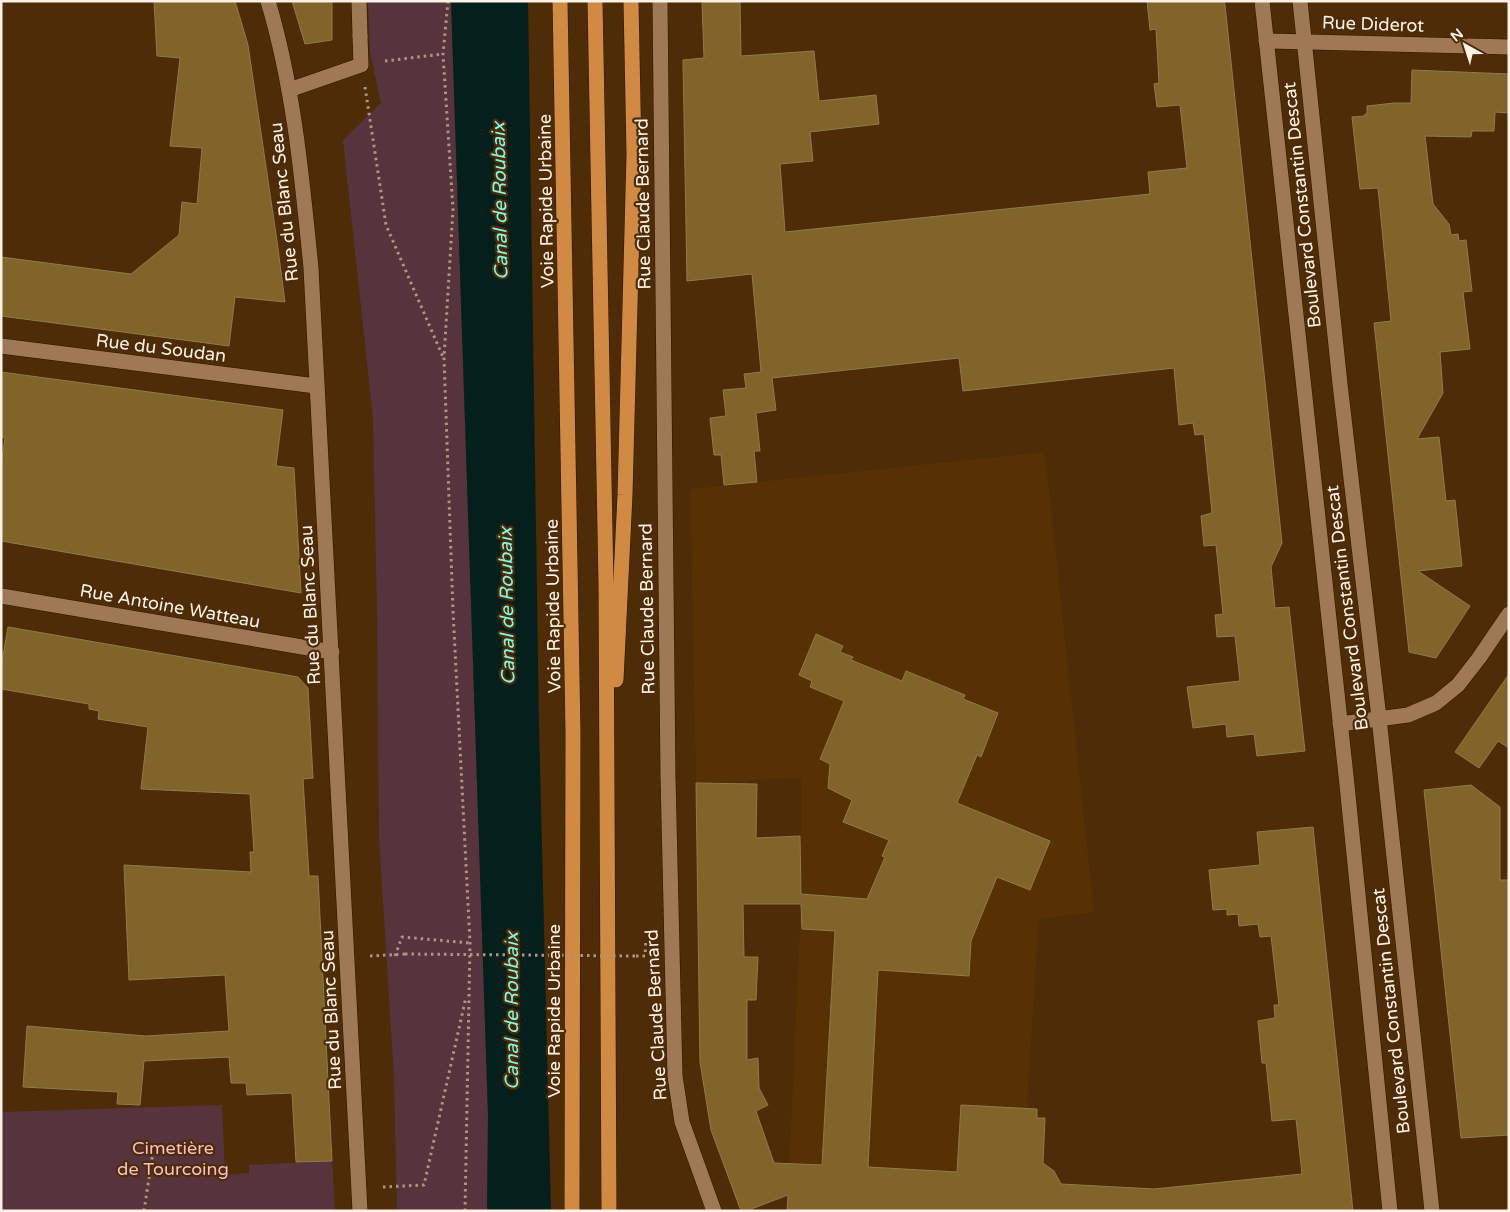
<svg xmlns="http://www.w3.org/2000/svg" width="1510" height="1212" font-family="'Varela Round',sans-serif">
  <style>
    .built { fill: #573103 }
    .green { fill: #57343d }
    .water { fill: #05201c }
    .building { fill: #80642a; stroke: #917a4d; fill-rule: evenodd }
    .lines { fill: none; stroke-linecap: round; stroke-linejoin: round }
    .pedestrian-casing { stroke: #2e1500; stroke-width: 16 }
    .minor-casing { stroke: #2e1500; stroke-width: 16 }
    .tertiary-casing { stroke: #2e1500; stroke-width: 16 }
    .trunk-casing { stroke: #2e1500; stroke-width: 16 }
    .path { stroke: #ad967f; stroke-width: 3; stroke-dasharray: 2.5 4; stroke-linecap: butt }
    .pedestrian { stroke: #9f7856; stroke-width: 15 }
    .minor { stroke: #9f7856; stroke-width: 15 }
    .tertiary { stroke: #9f7856; stroke-width: 15 }
    .trunk { stroke: #d08a44; stroke-width: 15 }
    .path-bridge { stroke: #ad967f; stroke-width: 3; stroke-dasharray: 2.5 4; stroke-linecap: butt }
    .labels { text-anchor: middle; dominant-baseline: central; stroke-width: 4.5; stroke-linejoin: round; paint-order: stroke }
    .street-label { font-size: 18px; fill: #fef1e6; stroke: #4d2c07 }
    .park-label { font-size: 18px; fill: #f8becb; stroke: #4d2c07 }
    .water-label { font-size: 19px; font-style: italic; fill: #7ff9e7; stroke: #4d2c07 }
  </style>
  <rect width="100%" height="100%" fill="#4d2c07"/>
  <polygon class="built" points="1045,452 1094,912 1039,919 1020,1211 787,1211 801,904 801,778 696,783 690,489"/>
  <g class="green">
    <polygon points="368,1 451,1 488,1115 487,1211 397,1211 394,1077 379,837 377,613 373,418 343,140 381,103 370,52"/>
    <polygon points="222,1105 225,1175 249,1173 249,1165 332,1161 335,1211 1,1211 1,1112"/>
  </g>
  <polygon class="water" points="451,1 528,1 539,726 551,1211 487,1211 488,1115"/>
  <g class="building">
    <polygon points="154,1 235,1 248,45 277,241 285,302 235,297 229,346 1,316 1,257 131,274 179,235 182,202 197,204 202,148 170,146 180,58 157,56"/>
    <polygon points="292,1 332,1 332,40 305,44"/>
    <polygon points="702,1 740,1 741,56 814,51 819,101 876,95 879,124 810,132 813,161 780,164 785,232 1150,194 1148,172 1187,168 1180,105 1157,107 1154,84 1159,83 1156,29 1150,30 1147,1 1224,1 1225,5 1282,543 1271,567 1275,608 1289,607 1305,751 1257,756 1254,734 1227,737 1226,724 1193,728 1187,687 1240,681 1235,636 1217,637 1215,615 1223,614 1216,545 1204,546 1201,516 1212,513 1204,434 1195,435 1193,423 1179,425 1174,368 963,391 959,358 772,378 776,410 756,413 760,451 754,451 757,482 724,485 721,455 714,455 710,418 726,416 723,390 746,388 744,374 761,372 752,274 687,281 683,60 704,58"/>
    <polygon points="1412,70 1509,74 1509,113 1495,112 1494,131 1472,131 1471,137 1425,136 1433,204 1449,224 1451,235 1458,234 1459,241 1466,240 1472,291 1463,292 1470,349 1440,352 1443,393 1417,439 1439,437 1446,501 1455,500 1462,566 1418,571 1470,606 1436,658 1409,652 1374,323 1391,321 1378,188 1360,189 1352,117 1365,116 1365,114 1367,114 1367,106 1394,103 1411,103"/>
    <polygon points="1,372 283,410 276,466 294,468 301,593 1,541 1,465 5,438 1,437"/>
    <polygon points="8,627 298,677 308,688 313,778 303,779 309,876 318,876 332,1161 296,1162 292,1093 247,1095 246,1083 231,1083 229,1057 144,1061 140,1105 117,1104 118,1092 23,1087 27,1026 146,1036 229,1031 225,975 129,980 124,865 251,872 250,852 254,852 250,794 141,789 148,727 98,719 99,711 89,709 89,704 1,689 1,667"/>
    <path d="M816,634L843,646L840,652L853,657L851,660L902,681L906,671L965,695L963,699L998,713L981,757L977,755L957,803L1050,841L1030,890L997,877L971,941L969,976L878,970L868,1167L957,1172L961,1105L1037,1109V1118H1045L1043,1163L1054,1171L1061,1184L1154,1189L1302,1174L1296,1119L1272,1121L1266,1063H1262L1258,1021L1275,1018L1274,1005H1279L1271,936L1260,937L1258,924L1239,926L1238,914L1227,915V909L1213,910L1209,870L1260,865L1257,832L1313,827L1353,1211H787L788,1195L746,1211H741L711,1130L700,1062L696,783L757,784L756,838L800,836L801,894L867,899L885,857L882,856L889,840L843,822L852,800L828,788L830,764L820,759L844,701L810,687L812,681L799,675ZM743,904H801L802,929L835,931L822,1165L774,1163L756,1111L768,1105L759,1088L758,1058L747,1060V1000H756L758,957H744Z"/>
    <polygon points="1509,674 1509,748 1498,741 1479,768 1455,752"/>
    <polygon points="1471,785 1500,807 1500,880 1509,880 1509,1135 1461,1138 1424,790"/>
  </g>
  <g class="lines">
    <defs>
      <polyline id="pedestrian" points="289,90 361,65 360,36"/>
      <g id="minor">
        <polyline points="359,1 360,36"/>
        <polyline points="660,1 668,777 675,1076 682,1122 714,1211"/>
        <polyline points="1266,41 1509,47"/>
        <polyline points="1,346 316,386"/>
        <polyline points="1,596 332,652"/>
        <polyline points="1340,724 1408,715 1436,703 1458,685 1479,658 1509,614"/>
      </g>
      <g id="tertiary">
        <path d="M268,1C294,88 302,178 311,268L360,1211"/>
        <polyline points="1262,1 1347,785 1390,1211"/>
        <polyline points="1300,1 1340,384 1379,718 1432,1211"/>
      </g>
      <g id="trunk">
        <polyline points="560,1 573,732 572,1211"/>
        <polyline points="595,1 606,584 609,1211"/>
        <polyline points="616,680 625,495 634,154 631,1"/>
      </g>
    </defs>
    <use href="#pedestrian" class="pedestrian-casing"/>
    <use href="#minor" class="minor-casing"/>
    <use href="#tertiary" class="tertiary-casing"/>
    <use href="#trunk" class="trunk-casing"/>
    <g class="path">
      <polyline points="448,1 443,54 453,209 444,358 453,611 470,943 465,1211"/>
      <polyline points="385,61 443,54"/>
      <polyline points="365,87 386,225 443,357"/>
      <polyline points="370,956 405,954"/>
      <polyline points="395,956 402,937 470,943"/>
      <polyline points="636,956 645,956 646,939"/>
      <polyline points="383,1187 424,1185 466,997"/>
      <polyline points="144,1211 154,1145"/>
    </g>
    <use href="#pedestrian" class="pedestrian"/>
    <use href="#minor" class="minor"/>
    <use href="#tertiary" class="tertiary"/>
    <use href="#trunk" class="trunk"/>
    <polyline class="path-bridge" points="405,954 636,956"/>
  </g>
  <g class="labels">
    <g class="street-label">
      <text transform="translate(1373 24) rotate(2)">Rue Diderot</text>
      <text transform="translate(546 201) rotate(-91)">Voie Rapide Urbaine</text>
      <text transform="translate(284 202) rotate(-96)">Rue du Blanc Seau</text>
      <text transform="translate(643 204) rotate(-91)">Rue Claude Bernard</text>
      <text transform="translate(1302 205) rotate(-96)">Boulevard Constantin Descat</text>
      <text transform="translate(161 348) rotate(7)">Rue du Soudan</text>
      <text transform="translate(310 605) rotate(-93)">Rue du Blanc Seau</text>
      <text transform="translate(170 606) rotate(10)">Rue Antoine Watteau</text>
      <text transform="translate(553 606) rotate(-91)">Voie Rapide Urbaine</text>
      <text transform="translate(1347 608) rotate(-97)">Boulevard Constantin Descat</text>
      <text transform="translate(647 609) rotate(-91)">Rue Claude Bernard</text>
      <text transform="translate(331 1010) rotate(-93)">Rue du Blanc Seau</text>
      <text transform="translate(554 1011) rotate(-90)">Voie Rapide Urbaine</text>
      <text transform="translate(1391 1011) rotate(-96)">Boulevard Constantin Descat</text>
      <text transform="translate(656 1015) rotate(-93)">Rue Claude Bernard</text>
    </g>
    <g class="park-label">
      <text x="173" y="1148">Cimetière<tspan x="173" dy="21">de Tourcoing</tspan></text>
    </g>
    <g class="water-label">
      <text transform="translate(500 201) rotate(-91)">Canal de Roubaix</text>
      <text transform="translate(507 606) rotate(-91)">Canal de Roubaix</text>
      <text transform="translate(512 1011) rotate(-90)">Canal de Roubaix</text>
    </g>
  </g>
  <rect width="1510" height="1212" fill="none" stroke="#fef1e6" stroke-width="5"/>
  <g transform="translate(1465 45) rotate(321)" stroke="#4d2c07" stroke-width="4" paint-order="stroke">
  <path d="M0-4L9 19L0 12L-9 19Z" fill="#fef1e6"/>
  <text y="-8" font-size="14" font-weight="bold" text-anchor="middle" fill="#fef1e6">N</text>
  </g>
</svg>
